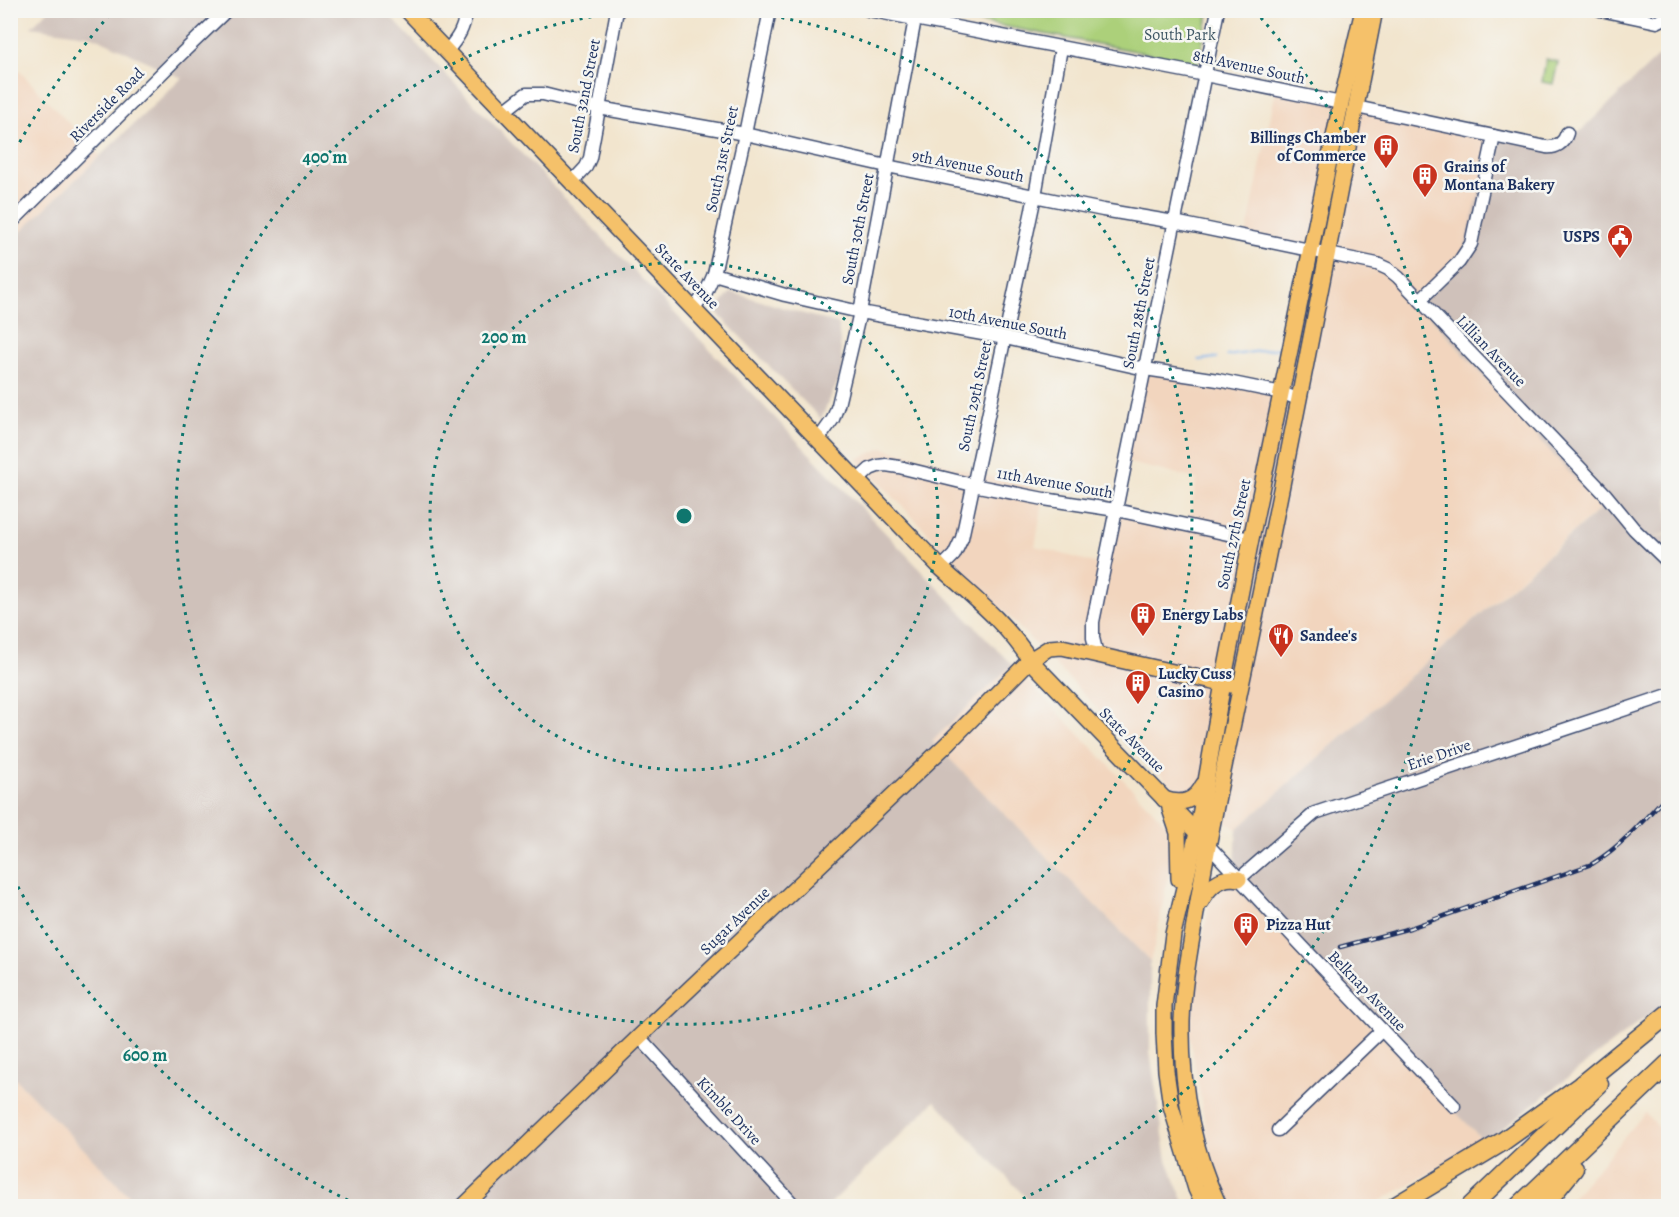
<svg xmlns="http://www.w3.org/2000/svg" width="1679" height="1217" font-family="Alegreya,serif">
  <style>
    .built { fill: #f2d5be }
    .industrial { fill: #cfc1ba }
    .green { fill: #acd07a; stroke: #64806c; stroke-width: 1.5 }
    .lines { fill: none; stroke-linecap: round; stroke-linejoin: round }
    .stream { stroke: #7fb3ed; stroke-width: 2 }
    .minor-casing { stroke: #3b4a6f; stroke-width: 15 }
    .major-casing { stroke: #3b4a6f; stroke-width: 18 }
    .highway-casing { stroke: #3b4a6f; stroke-width: 21 }
    .minor { stroke: #fff; stroke-width: 12 }
    .major { stroke: #f5c16b; stroke-width: 15 }
    .highway { stroke: #f5c16b; stroke-width: 18 }
    .rail-casing { stroke: #1b2f5e; stroke-width: 4.5 }
    .rail { stroke: #f6f6f2; stroke-width: 2; stroke-dasharray: 7; stroke-linecap: butt }
    .ring { fill: none; stroke: #0f766e; stroke-width: 3; stroke-dasharray: 3 6 }
    .labels { text-anchor: middle; dominant-baseline: central; stroke-width: 5; stroke-linejoin: round; paint-order: stroke }
    .park-label { font-size: 16px; fill: #3f5765; stroke: #f6f6f2 }
    .street-label { font-size: 16px; fill: #1b2f5e; stroke: #f6f6f2 }
    .poi-label { font-size: 16px; font-weight: bold; fill: #1b2f5e; stroke: #f6f6f2; text-anchor: start }
    .centre { fill: #0f766e; stroke: #f6f6f2; stroke-width: 3 }
    .ring-label { font-size: 18px; text-anchor: middle; font-weight: bold; fill: #0f766e; stroke: #f6f6f2; stroke-width: 5; stroke-linejoin: round; paint-order: stroke }
  </style>
  <rect width="100%" height="100%" fill="#f6f6f2"/>
  <filter id="ink" filterUnits="userSpaceOnUse"><feTurbulence type="fractalNoise" baseFrequency=".0167" numOctaves="2"/><feDisplacementMap in="SourceGraphic" scale="12" xChannelSelector="R" yChannelSelector="G"/><feConvolveMatrix kernelMatrix="1 2 1 2 8 2 1 2 1" color-interpolation-filters="sRGB"/></filter>
  <filter id="wash" filterUnits="userSpaceOnUse"><feTurbulence type="fractalNoise" baseFrequency=".008" numOctaves="4" result="noise"/><feDisplacementMap in="SourceGraphic" scale="24" xChannelSelector="R" yChannelSelector="G"/><feGaussianBlur stdDeviation="1.35" result="paint"/><feColorMatrix in="noise" values="0 0 0 0 0 0 0 0 0 0 0 0 0 0 0 0 0 1.4 0 .05"/><feComposite in="paint" operator="in"/></filter>
  <g filter="url(#wash)">
    <rect width="100%" height="100%" fill="#f2e5ce"/>
    <g class="built">
      <polygon points="1310,11 1363,11 1361,23"/>
      <polygon points="11,62 100,156 11,241"/>
      <polygon points="1276,89 1494,136 1473,245 1419,305 1601,507 1237,829 1177,791 857,459 883,448 1045,491 1035,546 1104,566 1116,510 1188,524 1197,479 1126,462 1145,369 1282,393 1311,251 1246,237"/>
      <polygon points="1012,665 1170,828 1174,847 1154,948 1150,961 932,741"/>
      <polygon points="1219,885 1234,886 1485,1142 1371,1206 1233,1206 1210,1152 1189,1032 1209,900"/>
      <polygon points="11,1074 139,1206 11,1206"/>
      <polygon points="1645,1113 1668,1137 1668,1206 1565,1206"/>
    </g>
    <g class="industrial">
      <polygon points="48,11 385,11 1012,665 932,741 1150,961 1150,1053 1167,1160 1185,1205 1183,1206 1034,1206 935,1101 828,1206 139,1206 11,1074 11,241 182,78 93,36 31,27"/>
      <polygon points="1668,47 1668,533 1652,538 1668,535 1668,1000 1485,1142 1234,886 1237,829 1601,508 1419,304 1460,265 1494,136 1561,150"/>
      <polygon points="731,292 838,324 843,370 821,419 715,311"/>
    </g>
    <g class="green">
      <polygon points="923,11 1209,11 1198,63"/>
      <polygon points="1546,59 1558,62 1553,84 1542,82"/>
    </g>
    <g class="lines">
      <g class="stream">
        <polyline points="1227,356 1279,348"/>
        <polyline points="1199,360 1216,358"/>
      </g>
    </g>
  </g>
  <g filter="url(#ink)">
    <g class="lines">
      <defs>
        <g id="minor">
          <polyline points="868,10 1205,75 1341,103"/>
          <polyline points="1600,10 1657,22 1667,17 1668,12"/>
          <path d="M446,52C459,37 463,30 467,10"/>
          <path d="M1356,107L1546,147C1556,148 1564,143 1567,133"/>
          <polyline points="503,112 526,94 543,94 599,108 745,134 887,166 1103,210 1174,222 1377,264 1388,269 1398,277 1606,495 1634,529 1668,562"/>
          <polyline points="572,182 586,167 590,158 617,10"/>
          <polyline points="10,224 176,59 227,10"/>
          <polyline points="714,274 785,295 860,312 1005,338 1145,369 1218,380 1282,393 1298,399"/>
          <polyline points="1420,300 1459,262 1471,244 1494,136"/>
          <polyline points="694,309 706,292 714,274 745,134 770,10"/>
          <polyline points="818,440 833,419 838,405 860,312 915,19"/>
          <polyline points="857,481 870,469 878,466 886,465 899,467 973,485 1044,499 1116,510 1251,539"/>
          <polyline points="941,568 954,555 962,538 1035,196 1061,48"/>
          <polyline points="1097,654 1093,638 1093,622 1218,10"/>
          <polyline points="1208,845 1302,946 1454,1106"/>
          <polyline points="1239,879 1315,813 1668,695"/>
          <polyline points="639,1037 795,1206"/>
          <polyline points="1278,1130 1382,1030"/>
        </g>
        <g id="major">
          <path d="M407,10L941,568C973,597 1007,624 1030,660L1202,838"/>
          <path d="M1164,799C1181,805 1195,802 1203,785"/>
          <polyline points="1170,809 1178,833 1179,879"/>
          <path d="M1201,902C1209,886 1221,875 1239,879"/>
          <polyline points="464,1206 639,1037 949,742 1030,660 1049,648 1062,647 1231,685"/>
          <polyline points="1204,1206 1196,1189 1171,1106 1166,1071 1164,1033 1164,1006 1173,934 1197,833 1223,683 1251,539 1341,103 1363,10"/>
          <path d="M1219,1206C1192,1148 1181,1086 1182,1022C1183,983 1191,945 1197,907C1212,818 1232,730 1250,642C1294,432 1333,221 1375,10"/>
        </g>
        <g id="highway">
          <polyline points="1396,1206 1502,1142 1580,1086 1668,1014"/>
          <polyline points="1471,1206 1599,1084"/>
          <polyline points="1519,1206 1668,1064"/>
          <polyline points="1543,1206 1574,1168"/>
        </g>
      </defs>
      <use href="#minor" class="minor-casing"/>
      <use href="#major" class="major-casing"/>
      <use href="#highway" class="highway-casing"/>
      <use href="#minor" class="minor"/>
      <use href="#major" class="major"/>
      <use href="#highway" class="highway"/>
      <defs>
        <path id="rail" d="M1340,947L1410,928L1592,864C1622,846 1645,819 1668,794"/>
      </defs>
      <use href="#rail" class="rail-casing"/>
      <use href="#rail" class="rail"/>
    </g>
  </g>
  <g class="ring">
    <circle cx="684" cy="516" r="254"/>
    <path d="M737 11A508 508 0 1 1 631 11"/>
    <path d="M356 1204A762 762 0 0 1 11 874M11 158A762 762 0 0 1 113 11M1255 11A762 762 0 0 1 1012 1204"/>
  </g>
  <defs>
    <symbol id="building-pin" viewBox="-11 -11 22 30"><path d="M0 17L-7.5 6A9.5 9.5 0 1 1 7.5 6Z" fill="#c8321e" stroke="#f6f6f2"/><path d="M-4-6H4V6H1V3H-1V6H-4ZM-2.5-4.3h1.7v1.8h-1.7ZM.8-4.3h1.7v1.8H.8ZM-2.5-1h1.7V.8h-1.7ZM.8-1h1.7V.8H.8Z" fill="#fff"/></symbol>
    <symbol id="civic-pin" viewBox="-11 -11 22 30"><path d="M0 17L-7.5 6A9.5 9.5 0 1 1 7.5 6Z" fill="#c8321e" stroke="#f6f6f2"/><path d="M-.6-6.5H3V-4.5H.6V-3L4-1V1h2V6H-6V1h2V-1L-.6-3ZM-1.2 2.5V6h2.4V2.5Z" fill="#fff"/></symbol>
    <symbol id="restaurant-pin" viewBox="-11 -11 22 30"><path d="M0 17L-7.5 6A9.5 9.5 0 1 1 7.5 6Z" fill="#c8321e" stroke="#f6f6f2"/><path d="M-5-6h1v4h1v-4h1v4h1v-4h1v5L-1.5 .5V6h-2V.5L-5-1ZM5-6V6H3V1.5H1.5Q1.5-4 5-6Z" fill="#fff"/></symbol>
  </defs>
  <g fill-rule="evenodd">
    <use href="#building-pin" x="1371" y="132" width="30" height="40"/>
    <use href="#building-pin" x="1410" y="161" width="30" height="40"/>
    <use href="#civic-pin" x="1605" y="222" width="30" height="40"/>
    <use href="#building-pin" x="1128" y="600" width="30" height="40"/>
    <use href="#restaurant-pin" x="1266" y="621" width="30" height="40"/>
    <use href="#building-pin" x="1123" y="668" width="30" height="40"/>
    <use href="#building-pin" x="1231" y="910" width="30" height="40"/>
  </g>
  <g class="labels">
    <g class="park-label">
      <text x="1180" y="35">South Park</text>
    </g>
    <g class="street-label">
      <text transform="translate(1249 67) rotate(12)">8th Avenue South</text>
      <text transform="translate(584 96) rotate(-79)">South 32nd Street</text>
      <text transform="translate(107 105) rotate(-45)">Riverside Road</text>
      <text transform="translate(722 159) rotate(-78)">South 31st Street</text>
      <text transform="translate(968 166) rotate(11)">9th Avenue South</text>
      <text transform="translate(858 229) rotate(-79)">South 30th Street</text>
      <text transform="translate(687 276) rotate(46)">State Avenue</text>
      <text transform="translate(1139 313) rotate(-79)">South 28th Street</text>
      <text transform="translate(1008 323) rotate(11)">10th Avenue South</text>
      <text transform="translate(1491 351) rotate(46)">Lillian Avenue</text>
      <text transform="translate(975 396) rotate(-78)">South 29th Street</text>
      <text transform="translate(1055 483) rotate(10)">11th Avenue South</text>
      <text transform="translate(1234 534) rotate(-78)">South 27th Street</text>
      <text transform="translate(1132 740) rotate(45)">State Avenue</text>
      <text transform="translate(1439 755) rotate(-19)">Erie Drive</text>
      <text transform="translate(735 921) rotate(-44)">Sugar Avenue</text>
      <text transform="translate(1367 991) rotate(46)">Belknap Avenue</text>
      <text transform="translate(729 1111) rotate(47)">Kimble Drive</text>
    </g>
    <g class="poi-label">
      <text x="1366" y="138" text-anchor="end">Billings Chamber<tspan x="1366" dy="18">of Commerce</tspan></text>
      <text x="1444" y="167">Grains of<tspan x="1444" dy="18">Montana Bakery</tspan></text>
      <text x="1600" y="237" text-anchor="end">USPS</text>
      <text x="1162" y="615">Energy Labs</text>
      <text x="1300" y="636">Sandee's</text>
      <text x="1158" y="674">Lucky Cuss<tspan x="1158" dy="18">Casino</tspan></text>
      <text x="1266" y="925">Pizza Hut</text>
    </g>
  </g>
  <circle cx="684" cy="516" r="9" class="centre"/>
  <g class="ring-label">
    <text x="325" y="163">400 m</text>
    <text x="504" y="343">200 m</text>
    <text x="145" y="1061">600 m</text>
  </g>
  <rect width="1679" height="1217" fill="none" stroke="#f6f6f2" stroke-width="36"/>
</svg>
